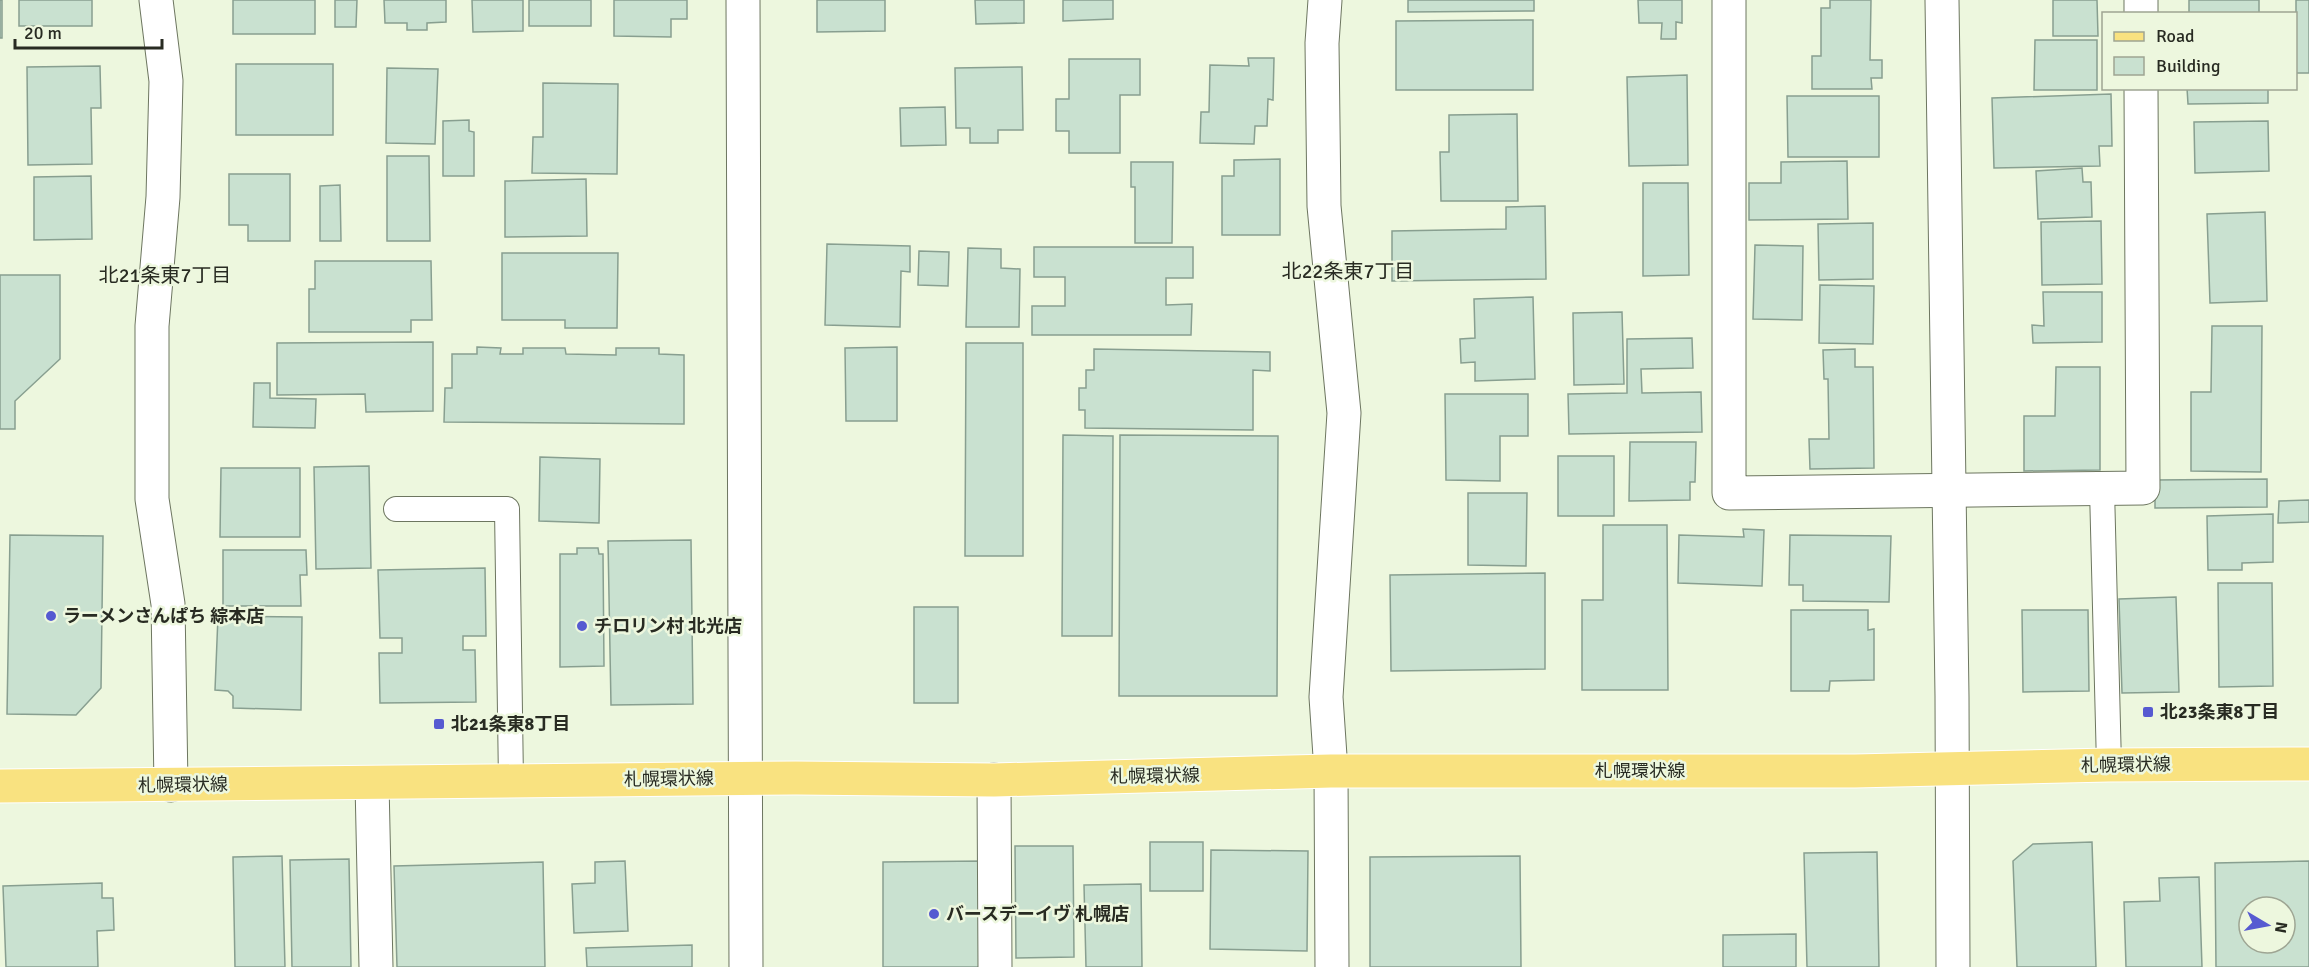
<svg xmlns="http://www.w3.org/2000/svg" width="2309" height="967" font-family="Signika,'Noto Sans JP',sans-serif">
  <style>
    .building { fill: #c9e1d0; stroke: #889f90; stroke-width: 1.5; fill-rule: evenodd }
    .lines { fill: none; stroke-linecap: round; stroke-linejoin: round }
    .lane-casing { stroke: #6d7660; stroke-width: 26 }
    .street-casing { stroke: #6d7660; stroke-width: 35 }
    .primary-casing { stroke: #fff; stroke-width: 35 }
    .lane { stroke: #fff; stroke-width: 24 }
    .street { stroke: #fff; stroke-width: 33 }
    .primary { stroke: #f9e280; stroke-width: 33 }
    .poi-dot { fill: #565ad1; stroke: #edf7de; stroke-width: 2 }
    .labels { text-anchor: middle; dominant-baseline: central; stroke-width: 5; stroke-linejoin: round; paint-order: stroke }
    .poi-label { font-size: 18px; font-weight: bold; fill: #282b22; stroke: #edf7de; text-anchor: start }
    .street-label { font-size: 18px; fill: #282b22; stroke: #edf7de }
    .neighbourhood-label { font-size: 20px; fill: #282b22; stroke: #edf7de }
  </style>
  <rect width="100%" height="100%" fill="#edf7de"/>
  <g class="building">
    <rect x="0" y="0" width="2" height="38"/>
    <rect x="19" y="0" width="73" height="26"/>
    <rect x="233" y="0" width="82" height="34"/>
    <polygon points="335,0 357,0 356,27 335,27"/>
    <polygon points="384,0 446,0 446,22 427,23 427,30 407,30 407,23 385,23"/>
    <polygon points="472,0 523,0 523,31 473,32"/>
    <rect x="529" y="0" width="62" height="26"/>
    <polygon points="614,0 687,0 687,19 671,19 671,37 614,36"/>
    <polygon points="817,0 885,0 885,31 817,32"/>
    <polygon points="975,0 1024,0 1024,23 976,24"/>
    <polygon points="1063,0 1113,0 1113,19 1063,21"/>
    <polygon points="1408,0 1534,0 1534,11 1408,12"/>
    <polygon points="1638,0 1682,0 1682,23 1676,22 1676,39 1661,39 1662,23 1639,23"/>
    <polygon points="1830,0 1871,0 1870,60 1882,60 1882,78 1871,78 1872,89 1812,89 1812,56 1821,56 1821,8 1830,8"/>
    <polygon points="2053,0 2097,0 2098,36 2053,36"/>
    <rect x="2189" y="0" width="70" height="14"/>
    <rect x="2296" y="0" width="13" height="73"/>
    <polygon points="1533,20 1533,90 1396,90 1396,21"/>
    <polygon points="2035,40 2097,40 2097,90 2034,90"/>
    <polygon points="1248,58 1274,58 1273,100 1268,99 1267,126 1255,126 1254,144 1200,143 1201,112 1209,112 1210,65 1249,66"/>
    <polygon points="1069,59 1140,59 1140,95 1120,95 1120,153 1069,153 1069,131 1056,131 1056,99 1069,99"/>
    <rect x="236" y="64" width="97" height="71"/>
    <polygon points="100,66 101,108 91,108 92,164 28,165 27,67"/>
    <polygon points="1022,67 1023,130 998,130 998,143 970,143 970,128 956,128 955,68"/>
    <polygon points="387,68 438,69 435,144 386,143"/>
    <polygon points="1687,75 1688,165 1629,166 1627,77"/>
    <polygon points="543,83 618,84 617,174 532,173 533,137 543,137"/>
    <polygon points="2187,88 2268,88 2268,103 2188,104"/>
    <polygon points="2111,94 2112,146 2099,146 2100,166 1994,168 1992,98"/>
    <polygon points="1787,96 1879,96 1879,157 1788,157"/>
    <polygon points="945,107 946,145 901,146 900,108"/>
    <polygon points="1517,114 1518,201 1441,201 1440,152 1449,152 1449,115"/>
    <polygon points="469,120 469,131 474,132 474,176 443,176 443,121"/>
    <polygon points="2268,121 2269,171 2195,173 2194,122"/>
    <polygon points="387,156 429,156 430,241 387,241"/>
    <polygon points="1280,159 1280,235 1222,235 1222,176 1234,176 1234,160"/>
    <polygon points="1847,161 1848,219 1749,220 1749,183 1781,183 1781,162"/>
    <polygon points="1131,162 1173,162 1172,243 1135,243 1135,187 1131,187"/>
    <polygon points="2082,168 2083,182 2091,182 2092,217 2038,219 2036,171"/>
    <polygon points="229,174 290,174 290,241 248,241 248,225 229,225"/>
    <polygon points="91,176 92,239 34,240 34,177"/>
    <polygon points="586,179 587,236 505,237 505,181"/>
    <polygon points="1643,183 1688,183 1689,275 1643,276"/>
    <polygon points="340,185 341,241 320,241 320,186"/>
    <polygon points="1545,206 1546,279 1392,281 1392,231 1506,229 1506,207"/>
    <polygon points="2265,212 2267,301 2210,303 2207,214"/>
    <polygon points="2101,221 2102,284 2042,285 2041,222"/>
    <polygon points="1873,223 1873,279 1819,280 1818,224"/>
    <polygon points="827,244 910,246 910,272 901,271 900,327 825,325"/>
    <polygon points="1755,245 1803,246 1802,320 1753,319"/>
    <polygon points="1034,247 1193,247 1193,278 1166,278 1166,305 1192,304 1191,335 1032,335 1032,306 1065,306 1065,277 1034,277"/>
    <polygon points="968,248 1001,249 1001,268 1020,269 1019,327 966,327"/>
    <polygon points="919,251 949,252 948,286 918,285"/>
    <polygon points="502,253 618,253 617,328 565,328 565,320 502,320"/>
    <polygon points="315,261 431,261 432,320 411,320 411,332 309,332 309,289 315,289"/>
    <polygon points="0,275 60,275 60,359 15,401 15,429 0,429"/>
    <polygon points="1820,285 1874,286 1873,344 1819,343"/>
    <polygon points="2043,292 2102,292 2102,342 2033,343 2032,325 2044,326"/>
    <polygon points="1533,297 1535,379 1475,381 1475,362 1461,363 1460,339 1475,338 1474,299"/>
    <polygon points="1622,312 1624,384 1574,385 1573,313"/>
    <polygon points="2212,326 2262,326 2261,472 2191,471 2191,392 2211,392"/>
    <polygon points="1692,338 1693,368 1641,369 1642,393 1701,392 1702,432 1569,434 1568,394 1627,393 1627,339"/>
    <polygon points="433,342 433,411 366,412 365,394 277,395 277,343"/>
    <polygon points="966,343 1023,343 1023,556 965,556"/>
    <polygon points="477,347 501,348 500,354 523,354 523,348 565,348 566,354 616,355 616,348 659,348 659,354 684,355 684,424 444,422 445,388 452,388 452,354 477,354"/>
    <polygon points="897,347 897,421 846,421 845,348"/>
    <polygon points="1094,349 1270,352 1270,371 1253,370 1253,430 1085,428 1085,410 1079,410 1079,388 1086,388 1086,370 1094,370"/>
    <polygon points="1855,349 1855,367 1873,367 1874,468 1810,469 1809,439 1829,439 1828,379 1824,379 1823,350"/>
    <polygon points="2056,367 2100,367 2100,470 2024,471 2024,416 2055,416"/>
    <polygon points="254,383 270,383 270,398 316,399 315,428 253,427"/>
    <polygon points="1445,394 1528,394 1528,436 1500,436 1500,481 1446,480"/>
    <polygon points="1063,435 1113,436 1112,636 1062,636"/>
    <polygon points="1120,435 1278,436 1277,696 1119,696"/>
    <polygon points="1630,442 1696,442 1695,482 1690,482 1690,500 1629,501"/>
    <rect x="1558" y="456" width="56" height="60"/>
    <polygon points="540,457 600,459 599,523 539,521"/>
    <polygon points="369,466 371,568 316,569 314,467"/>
    <polygon points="221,468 300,468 300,537 220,537"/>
    <polygon points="2267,479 2267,507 2155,508 2155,480"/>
    <polygon points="1468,493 1527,493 1526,566 1468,565"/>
    <polygon points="2309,500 2309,522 2278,523 2279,501"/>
    <polygon points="2273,514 2273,562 2242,563 2242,570 2208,570 2207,516"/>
    <polygon points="1603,525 1667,525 1668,690 1582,690 1582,600 1603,600"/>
    <polygon points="1743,529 1764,530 1762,586 1678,583 1679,535 1744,537"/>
    <polygon points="10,535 103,536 101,688 76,715 7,714"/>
    <polygon points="1790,535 1891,536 1889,602 1803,601 1803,585 1789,585"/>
    <polygon points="691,540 693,704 611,705 608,541"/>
    <polygon points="577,548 598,548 599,554 603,554 604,666 560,667 560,554 577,554"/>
    <polygon points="223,550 306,550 307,575 300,575 301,606 223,606"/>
    <polygon points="485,568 486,636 463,636 463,650 475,650 476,702 380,703 379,653 402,653 402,638 380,638 378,570"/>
    <polygon points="1545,573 1545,669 1391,671 1390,575"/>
    <polygon points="2218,583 2272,583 2273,686 2219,687"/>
    <polygon points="2176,597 2179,692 2122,693 2119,599"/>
    <rect x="914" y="607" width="44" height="96"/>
    <polygon points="1791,610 1868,610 1868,630 1874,629 1874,680 1830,681 1829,691 1791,691"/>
    <polygon points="2022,610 2088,610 2089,691 2023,692"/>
    <polygon points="218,616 302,617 301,710 233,708 233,696 228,691 215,690"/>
    <rect x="1150" y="842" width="53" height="49"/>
    <polygon points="2092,842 2096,967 2017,967 2013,861 2033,844"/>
    <polygon points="1015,846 1073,846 1074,957 1016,958"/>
    <polygon points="1211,850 1308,851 1307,951 1210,949"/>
    <polygon points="1877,852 1879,967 1807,967 1804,853"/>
    <polygon points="282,856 285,967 235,967 233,857"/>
    <polygon points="1520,856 1521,967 1370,967 1370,857"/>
    <polygon points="349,859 351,967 292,967 290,860"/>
    <polygon points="625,861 628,931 574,933 572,884 595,883 595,862"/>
    <polygon points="984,861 985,967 883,967 883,862"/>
    <path d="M2309,861V967H2216L2215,863ZM2249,907H2285V943H2249Z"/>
    <polygon points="543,862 545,967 397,967 394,866"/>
    <polygon points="2199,877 2202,967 2126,967 2124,902 2160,901 2159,878"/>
    <polygon points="102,883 102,898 113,898 114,930 97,931 98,967 6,967 3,886"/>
    <polygon points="1141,884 1142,967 1086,967 1084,885"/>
    <polygon points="1796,934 1796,967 1723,967 1723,935"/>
    <polygon points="692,945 692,967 587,967 586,948"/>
  </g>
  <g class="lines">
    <defs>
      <g id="lane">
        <polyline points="2102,489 2109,765"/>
        <polyline points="396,509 507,509 511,781"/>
      </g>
      <g id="street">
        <polyline points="156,0 166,81 163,197 152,326 152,499 168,604 171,785"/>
        <polyline points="743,0 746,967"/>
        <polyline points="1325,0 1322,43 1324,206 1344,413 1326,697 1331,771 1332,967"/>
        <polyline points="1729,0 1729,493 2143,488 2141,88"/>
        <polyline points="1942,0 1952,696 1953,967"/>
        <polyline points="2141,0 2141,14"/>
        <polyline points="994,780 995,967"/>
        <polyline points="372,783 376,967"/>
      </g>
      <polyline id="primary" points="0,786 796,778 994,780 1331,771 1855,771 2109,765 2309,764"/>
    </defs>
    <use href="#lane" class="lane-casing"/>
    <use href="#street" class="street-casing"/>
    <use href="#primary" class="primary-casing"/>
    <use href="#lane" class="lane"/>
    <use href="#street" class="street"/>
    <use href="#primary" class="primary"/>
  </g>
  <g class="poi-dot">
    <circle cx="51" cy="616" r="6"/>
    <circle cx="582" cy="626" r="6"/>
    <rect x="2142" y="706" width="12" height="12" rx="3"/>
    <rect x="433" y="718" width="12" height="12" rx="3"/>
    <circle cx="934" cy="914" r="6"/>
  </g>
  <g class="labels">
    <g class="poi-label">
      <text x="63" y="616">ラーメンさんぱち 綜本店</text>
      <text x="594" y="626">チロリン村 北光店</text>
      <text x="2160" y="712">北23条東8丁目</text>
      <text x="451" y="724">北21条東8丁目</text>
      <text x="946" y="914">バースデーイヴ 札幌店</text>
    </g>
    <g class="street-label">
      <text transform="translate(2126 765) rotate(-1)">札幌環状線</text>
      <text x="1640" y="771">札幌環状線</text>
      <text transform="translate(1155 776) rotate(-1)">札幌環状線</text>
      <text transform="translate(669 779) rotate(-1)">札幌環状線</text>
      <text transform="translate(183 785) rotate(-1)">札幌環状線</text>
    </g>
    <g class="neighbourhood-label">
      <text x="1348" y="271">北22条東7丁目</text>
      <text x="165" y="275">北21条東7丁目</text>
    </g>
  </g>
  <rect x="2102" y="12" width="195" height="78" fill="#edf7de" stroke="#9ea593" stroke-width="1.5"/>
  <rect x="2114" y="32" width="30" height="9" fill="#f9e280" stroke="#9ea593" stroke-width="1.5"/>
  <text x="2156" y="42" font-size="18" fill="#282b22">Road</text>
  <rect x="2114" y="57" width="30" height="18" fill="#c9e1d0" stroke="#9ea593" stroke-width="1.5"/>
  <text x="2156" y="72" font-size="18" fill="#282b22">Building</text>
  <g transform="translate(2267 925) rotate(100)"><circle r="28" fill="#edf7de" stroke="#9ea593" stroke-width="1.5"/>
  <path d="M0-4.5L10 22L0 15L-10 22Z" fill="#565ad1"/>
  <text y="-9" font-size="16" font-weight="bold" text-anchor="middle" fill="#282b22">N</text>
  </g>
  <path d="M15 39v9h147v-9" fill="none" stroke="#282b22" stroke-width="3"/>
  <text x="24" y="39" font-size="18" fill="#282b22" stroke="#edf7de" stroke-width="4.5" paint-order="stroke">20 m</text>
</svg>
